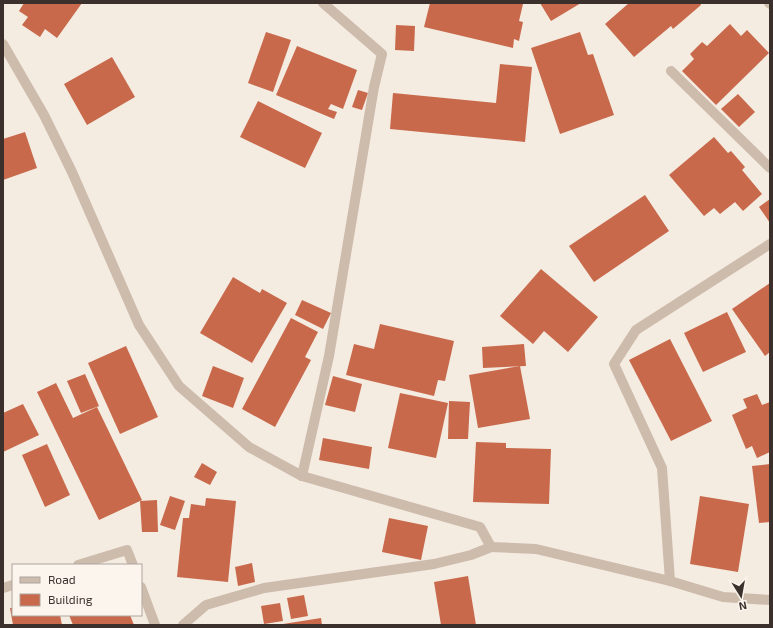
<svg xmlns="http://www.w3.org/2000/svg" width="773" height="628" font-family="'Exo 2',sans-serif">
  <style>
    .building { fill: #c8694b }
    .lines { fill: none; stroke-linecap: round; stroke-linejoin: round }
    .minor { stroke: #cdbbac; stroke-width: 10 }
  </style>
  <rect width="100%" height="100%" fill="#f4ebe1"/>
  <g class="building">
    <polygon points="24,3 82,3 57,38 45,29 40,37 22,25 28,17 19,11"/>
    <polygon points="430,3 523,4 519,21 523,22 519,41 514,39 513,48 424,27"/>
    <polygon points="540,3 581,3 551,21"/>
    <polygon points="629,3 700,3 701,5 673,29 671,26 634,57 605,24"/>
    <polygon points="730,24 741,36 747,30 769,53 716,105 682,71 694,59 690,54 702,42 707,46"/>
    <polygon points="396,25 415,26 414,51 395,50"/>
    <polygon points="266,32 291,40 273,92 248,83"/>
    <polygon points="580,32 588,55 593,54 614,115 560,134 531,48"/>
    <polygon points="297,46 357,70 343,109 331,104 328,109 337,112 334,119 276,95"/>
    <polygon points="112,57 135,97 87,125 64,84"/>
    <polygon points="500,64 532,67 525,142 390,129 393,93 496,103"/>
    <polygon points="358,90 368,93 362,110 352,107"/>
    <polygon points="738,94 755,112 739,127 721,109"/>
    <polygon points="258,101 322,133 305,168 240,137"/>
    <polygon points="25,132 37,168 3,180 3,139"/>
    <polygon points="714,137 728,153 731,151 745,167 742,170 762,194 743,211 735,202 720,214 714,208 704,216 669,175"/>
    <polygon points="645,195 669,231 594,282 569,246"/>
    <polygon points="770,199 770,223 759,207"/>
    <polygon points="541,269 598,317 568,352 544,331 533,344 500,316"/>
    <polygon points="233,277 260,293 262,289 287,303 252,363 200,333"/>
    <polygon points="770,283 770,352 765,356 732,309"/>
    <polygon points="302,300 331,313 323,329 295,315"/>
    <polygon points="727,312 746,352 703,372 684,333"/>
    <polygon points="291,318 318,332 305,357 311,360 275,427 242,409"/>
    <polygon points="380,324 454,341 445,381 438,380 434,396 346,375 354,344 374,349"/>
    <polygon points="670,339 712,421 671,441 629,360"/>
    <polygon points="524,344 526,366 483,368 482,347"/>
    <polygon points="126,346 158,417 120,434 88,363"/>
    <polygon points="213,366 244,378 233,408 202,396"/>
    <polygon points="520,366 530,419 478,428 469,375"/>
    <polygon points="85,374 99,406 81,413 67,381"/>
    <polygon points="333,376 362,384 355,412 325,405"/>
    <polygon points="56,383 73,418 97,407 142,500 140,501 157,500 158,532 142,532 140,501 99,520 37,392"/>
    <polygon points="400,393 448,403 436,458 388,448"/>
    <polygon points="757,394 762,405 770,402 770,452 757,458 752,446 746,449 732,415 747,408 743,399"/>
    <polygon points="449,401 470,402 468,439 448,439"/>
    <polygon points="23,404 39,435 3,452 3,413"/>
    <polygon points="323,438 372,447 369,469 319,460"/>
    <polygon points="476,442 506,443 506,448 551,449 549,504 473,502"/>
    <polygon points="47,444 70,495 45,507 22,455"/>
    <polygon points="202,463 217,472 210,485 194,477"/>
    <polygon points="770,464 770,522 759,523 752,466"/>
    <polygon points="170,496 185,501 175,530 160,525"/>
    <polygon points="700,496 749,504 738,572 690,564"/>
    <polygon points="206,498 236,501 228,582 177,577 183,518 189,518 191,504 205,506"/>
    <polygon points="389,518 428,526 421,560 382,552"/>
    <polygon points="252,563 255,582 238,586 235,567"/>
    <polygon points="468,576 476,625 441,625 434,582"/>
    <polygon points="304,595 308,616 291,619 287,598"/>
    <polygon points="280,603 283,621 264,624 261,606"/>
    <polygon points="10,608 13,608 13,615 60,615 62,625 13,625"/>
    <polygon points="69,615 130,615 134,625 73,625"/>
    <polygon points="321,618 322,625 283,625 283,624"/>
  </g>
  <g class="lines">
    <g class="minor">
      <polyline points="769,3 770,4"/>
      <polyline points="3,44 44,115 72,172 139,325 179,386 249,447 302,476 480,527 491,547 536,549 670,581 723,597 770,600"/>
      <polyline points="671,71 770,168"/>
      <polyline points="302,476 329,356 374,87 382,54 323,3"/>
      <polyline points="78,565 127,550 133,565"/>
      <polyline points="670,581 662,468 614,364 636,330 770,244"/>
      <polyline points="141,587 155,625"/>
      <polyline points="3,588 13,585"/>
      <polyline points="183,625 206,605 264,588 434,564 471,555 491,547"/>
    </g>
  </g>
  <rect width="773" height="628" fill="none" stroke="#3b302b" stroke-width="8"/>
  <rect x="12" y="564" width="130" height="52" fill="#fbf5ee" stroke="#aea6a0"/>
  <rect x="20" y="577" width="20" height="6" fill="#cdbbac" stroke="#aea6a0"/>
  <text x="48" y="584" font-size="12" fill="#3b302b">Road</text>
  <rect x="20" y="594" width="20" height="12" fill="#c8694b" stroke="#aea6a0"/>
  <text x="48" y="604" font-size="12" fill="#3b302b">Building</text>
  <g transform="translate(741 596) rotate(169)" stroke="#fbf5ee" stroke-width="3" paint-order="stroke">
  <path d="M0-3L7 15L0 10L-7 15Z" fill="#3b302b"/>
  <text y="-6" font-size="11" font-weight="bold" text-anchor="middle" fill="#3b302b">N</text>
  </g>
</svg>
